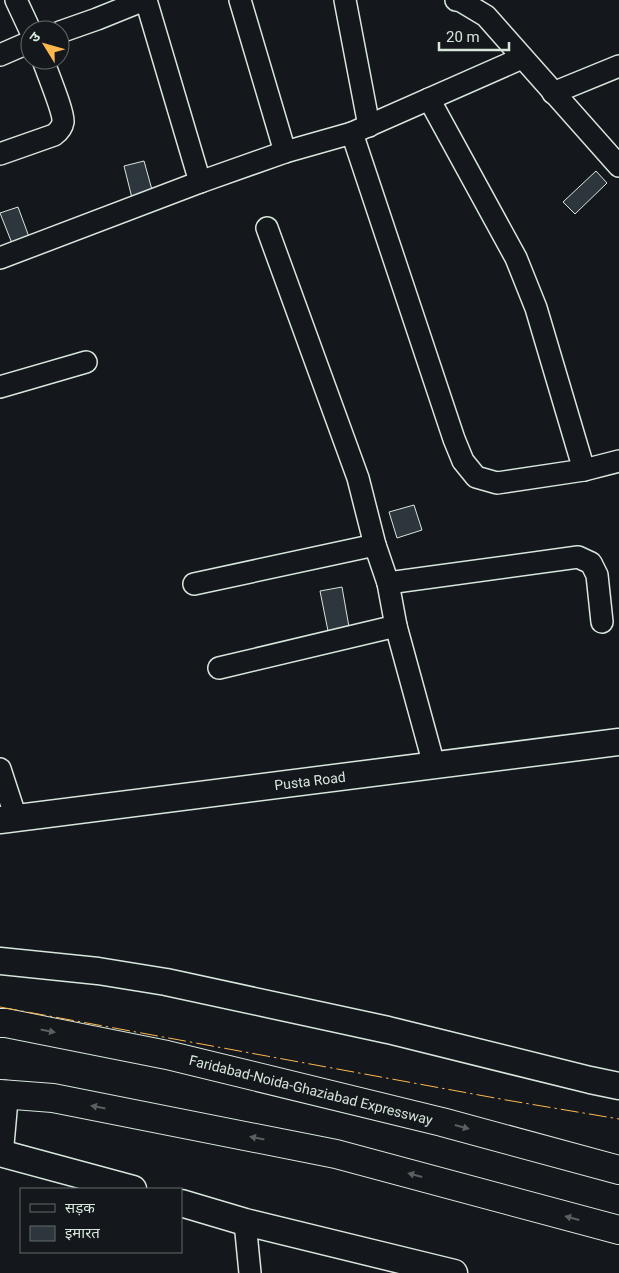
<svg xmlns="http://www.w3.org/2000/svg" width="619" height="1273" font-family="Roboto,'Noto Sans Devanagari',sans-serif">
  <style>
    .building { fill: #2c363c; stroke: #d8e6dc }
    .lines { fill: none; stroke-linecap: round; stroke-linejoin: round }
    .minor-casing { stroke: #d8e6dc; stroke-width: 24 }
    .tertiary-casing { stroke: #d8e6dc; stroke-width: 29 }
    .primary-casing { stroke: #d8e6dc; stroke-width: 30 }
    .minor { stroke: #14181c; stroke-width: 21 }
    .tertiary { stroke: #14181c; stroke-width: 26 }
    .primary { stroke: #14181c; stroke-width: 28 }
    .power { stroke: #ffb74d; stroke-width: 1; stroke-dasharray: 18 4 2.5 4; stroke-linecap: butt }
    .oneway { fill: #59605f }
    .labels { text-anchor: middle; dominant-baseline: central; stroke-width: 4; stroke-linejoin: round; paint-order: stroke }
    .street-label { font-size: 14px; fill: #d8e6dc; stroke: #14181c }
  </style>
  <rect width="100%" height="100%" fill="#14181c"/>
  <g class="building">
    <polygon points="144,161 154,197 133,202 124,166"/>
    <polygon points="596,171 607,183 575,214 563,202"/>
    <polygon points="18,207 32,245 15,251 0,213"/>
    <polygon points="414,505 422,530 397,538 389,512"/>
    <polygon points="342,587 349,627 328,631 320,591"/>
  </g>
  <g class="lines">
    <defs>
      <g id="minor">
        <polyline points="16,0 30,30"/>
        <polyline points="146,0 200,182"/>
        <polyline points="240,0 285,152"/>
        <polyline points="345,0 369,126"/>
        <polyline points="456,0 461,1 486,16 619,166"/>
        <polyline points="60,32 97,19 144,0"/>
        <polyline points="0,55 30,42"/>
        <polyline points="553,93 619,66"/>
        <polyline points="429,99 516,258 536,308 584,470"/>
        <polyline points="352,133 454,439 463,461 476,477 497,483 584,470 619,461"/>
        <path d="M0,154L54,135C58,132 62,128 63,122C64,112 47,72 43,60"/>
        <polyline points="267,228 358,478 375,545 388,583 396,626 434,765"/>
        <polyline points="0,258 200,182 285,152 352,133 522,58"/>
        <polyline points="0,387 86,362"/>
        <polyline points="388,583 578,557 591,563 597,575 602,622"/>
        <polyline points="194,584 375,545"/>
        <polyline points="219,668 396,626"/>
        <polyline points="0,769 16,818"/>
        <polyline points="245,1222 250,1273"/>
      </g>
      <g id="tertiary">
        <polyline points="0,820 619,742"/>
        <polyline points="0,961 98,971 166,982 388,1030 590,1080 619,1086"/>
        <polyline points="0,1150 5,1094"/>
        <polyline points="0,1153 133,1189"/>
        <polyline points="181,1203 245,1222 454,1273"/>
      </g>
      <g id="primary">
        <polyline points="0,1023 6,1023 167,1055 442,1122 619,1170"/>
        <polyline points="0,1094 53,1098 336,1154 619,1230"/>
      </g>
    </defs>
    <use href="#minor" class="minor-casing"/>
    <use href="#tertiary" class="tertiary-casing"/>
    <use href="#primary" class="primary-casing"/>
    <use href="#minor" class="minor"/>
    <use href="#tertiary" class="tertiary"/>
    <use href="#primary" class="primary"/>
    <polyline class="power" points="0,1007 506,1100 619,1119"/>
  </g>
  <defs><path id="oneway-solid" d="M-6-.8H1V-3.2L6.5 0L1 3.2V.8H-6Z" transform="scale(1.25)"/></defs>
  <g class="oneway">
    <use href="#oneway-solid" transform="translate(48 1031) rotate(11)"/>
    <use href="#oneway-solid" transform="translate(98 1107) rotate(-169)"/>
    <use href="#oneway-solid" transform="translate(462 1127) rotate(15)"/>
    <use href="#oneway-solid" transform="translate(257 1138) rotate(-169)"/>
    <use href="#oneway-solid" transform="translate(415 1175) rotate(-165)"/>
    <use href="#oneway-solid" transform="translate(572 1218) rotate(-165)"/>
  </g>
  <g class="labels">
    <g class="street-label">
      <text transform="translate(310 781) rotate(-7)">Pusta Road</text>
      <text transform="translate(311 1090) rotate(14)">Faridabad-Noida-Ghaziabad Expressway</text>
    </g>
  </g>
  <rect x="20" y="1188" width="162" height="65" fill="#14181c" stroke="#626a69"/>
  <rect x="30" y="1204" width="25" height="8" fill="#14181c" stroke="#626a69"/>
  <text x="65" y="1213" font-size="15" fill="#d8e6dc">सड़क</text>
  <rect x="30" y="1226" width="25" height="15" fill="#2c363c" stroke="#626a69"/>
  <text x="65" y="1238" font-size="15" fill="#d8e6dc">इमारत</text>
  <g transform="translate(45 45) rotate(307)"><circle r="24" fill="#14181c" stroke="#626a69"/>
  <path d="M0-4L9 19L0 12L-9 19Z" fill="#ffb74d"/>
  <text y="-8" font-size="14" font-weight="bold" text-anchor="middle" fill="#d8e6dc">उ</text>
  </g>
  <path d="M439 42v8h70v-8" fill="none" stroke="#d8e6dc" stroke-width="2.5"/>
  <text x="446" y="42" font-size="15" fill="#d8e6dc" stroke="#14181c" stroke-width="4" paint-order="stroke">20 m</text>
</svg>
